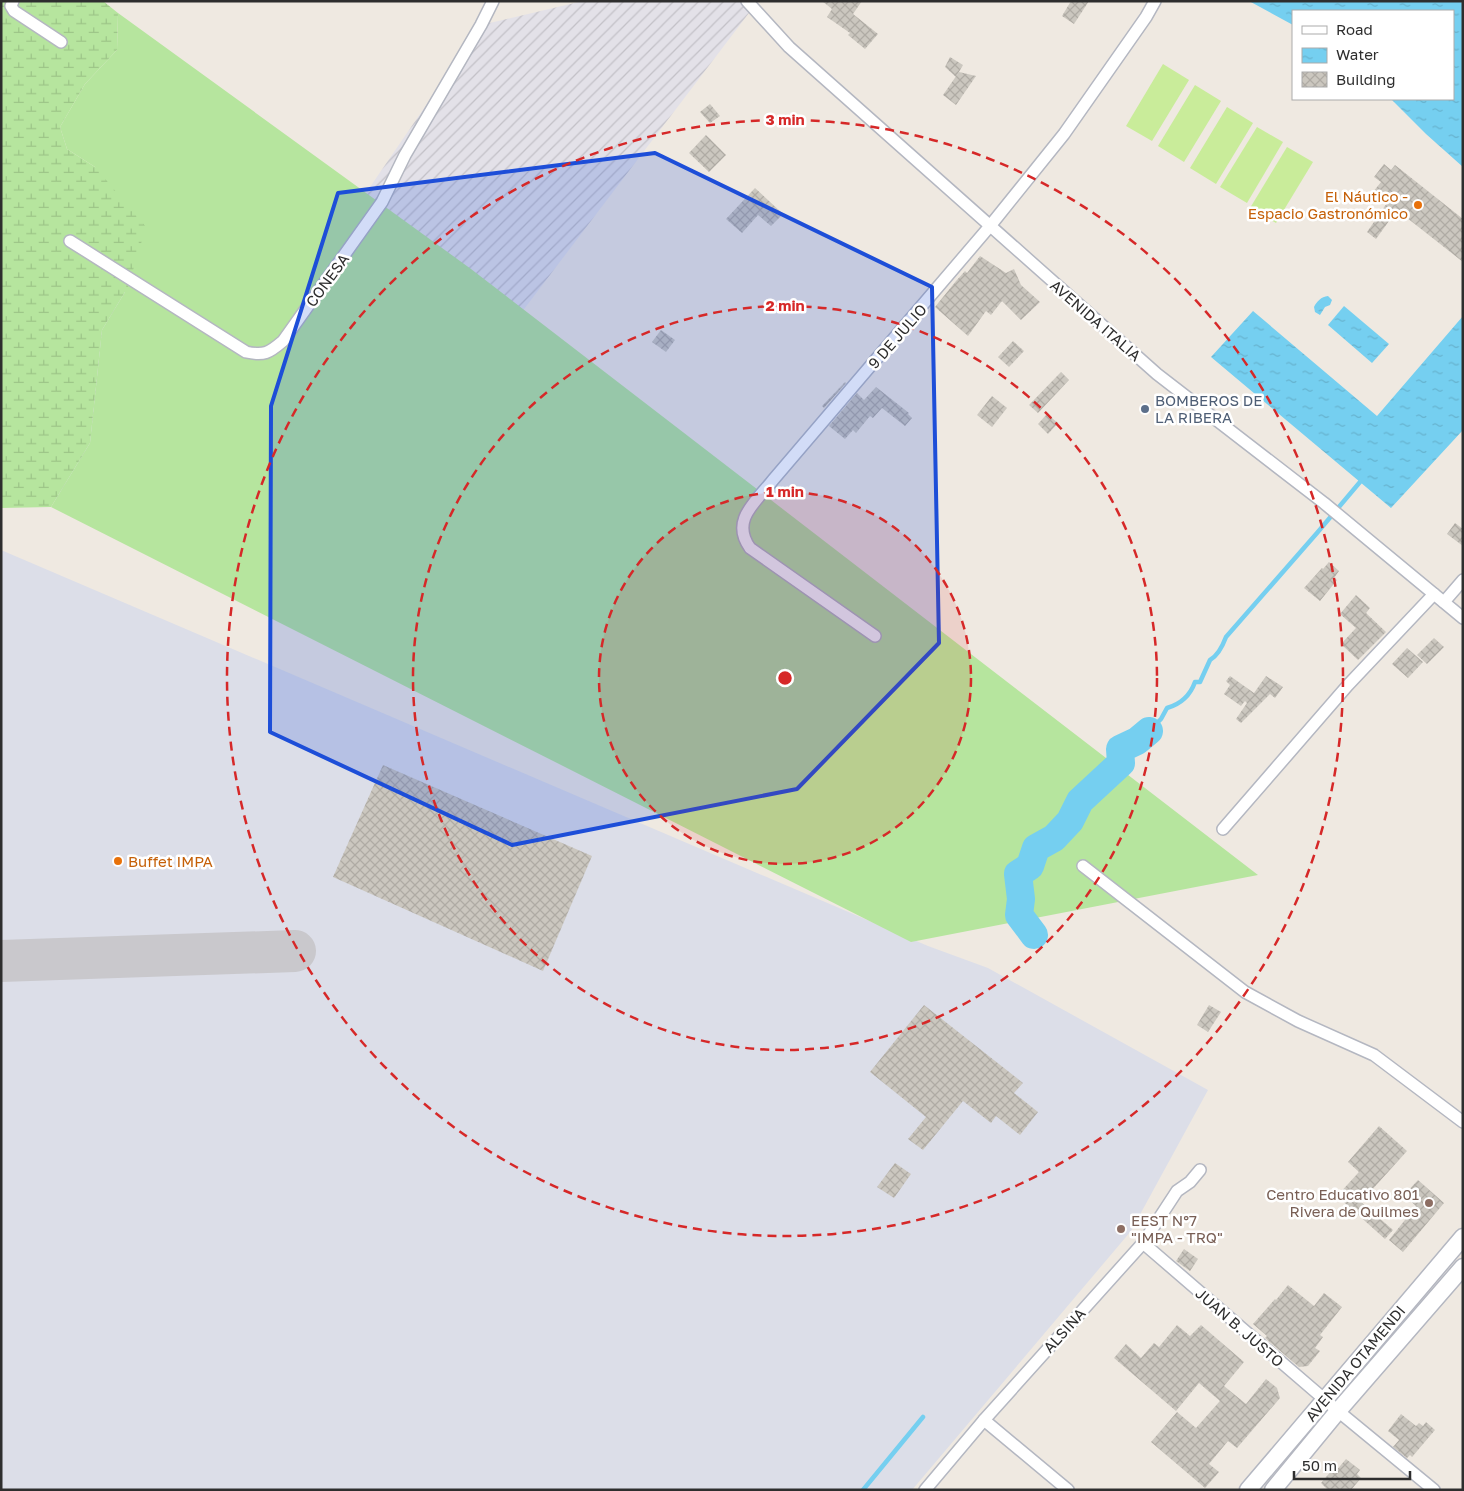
<svg xmlns="http://www.w3.org/2000/svg" width="1464" height="1491" font-family="'Golos Text',sans-serif">
  <style>
    .industrial { fill: url(#industrial-furrows) }
    .airport { fill: #dcdee8 }
    .grass { fill: #b6e59e }
    .wetland { fill: url(#wetland-marsh) }
    .pitch { fill: #c9ec9a }
    .water { fill: url(#water-ripples) }
    .lines { fill: none; stroke-linecap: round; stroke-linejoin: round }
    .stream { stroke: #75cff0; stroke-width: 4.5 }
    .river { stroke: #75cff0; stroke-width: 28 }
    .taxiway { stroke: #c9c8cc; stroke-width: 42 }
    .building { fill: url(#building-cross-hatch) }
    .street-casing { stroke: #b4b7c1; stroke-width: 14 }
    .secondary-casing { stroke: #b4b7c1; stroke-width: 19 }
    .street { stroke: #fff; stroke-width: 11 }
    .secondary { stroke: #fff; stroke-width: 16 }
    .marked { fill: #1d4ed8; fill-opacity: 0.2; stroke: #1d4ed8; stroke-width: 4; stroke-linejoin: round }
    .ring { fill: none; stroke: #d62828; stroke-width: 2.5; stroke-dasharray: 9 6 }
    .food-dot { fill: #e8710a; stroke: #fff; stroke-width: 2 }
    .service-dot { fill: #5c6f8a; stroke: #fff; stroke-width: 2 }
    .education-dot { fill: #8d6e63; stroke: #fff; stroke-width: 2 }
    .labels { text-anchor: middle; dominant-baseline: central; stroke-width: 5; stroke-linejoin: round; paint-order: stroke }
    .food-label { font-size: 15px; fill: #c56008; stroke: #fff; text-anchor: end }
    .street-label { font-size: 15px; fill: #2e2e2e; stroke: #fff }
    .service-label { font-size: 15px; fill: #4e5e75; stroke: #fff; text-anchor: start }
    .education-label { font-size: 15px; fill: #785e54; stroke: #fff; text-anchor: end }
    .centre { fill: #d62828; stroke: #fff; stroke-width: 2.5 }
    .ring-label { font-size: 15px; text-anchor: middle; font-weight: bold; fill: #d62828; stroke: #fff; stroke-width: 5; stroke-linejoin: round; paint-order: stroke }
  </style>
  <defs>
    <pattern id="industrial-furrows" width="10" height="10" patternUnits="userSpaceOnUse" patternTransform="scale(1.25)"><rect width="10" height="10" fill="#e3e1e8"/><path d="M-1 1l2-2M0 10L10 0M9 11l2-2" fill="none" stroke="#c3c1c7"/></pattern>
    <pattern id="wetland-marsh" width="20" height="14" patternUnits="userSpaceOnUse" patternTransform="scale(1.25)"><rect width="20" height="14" fill="#b6e59e"/><path d="M1 5h8M5 5V1M11 12h8M15 12V8" fill="none" stroke="#9dc588"/></pattern>
    <pattern id="water-ripples" width="26" height="14" patternUnits="userSpaceOnUse" patternTransform="scale(1.25)"><rect width="26" height="14" fill="#75cff0"/><path d="M2 4q2-2 4 0t4 0M15 11q2-2 4 0t4 0" fill="none" stroke="#66b2ce"/></pattern>
    <pattern id="building-cross-hatch" width="8" height="8" patternUnits="userSpaceOnUse" patternTransform="scale(1.25)"><rect width="8" height="8" fill="#cbc7bf"/><path d="M0 0l8 8M0 8l8-8" fill="none" stroke="#afaba4"/></pattern>
  </defs>
  <rect width="100%" height="100%" fill="#efe9e1"/>
  <polygon class="industrial" points="583,1 744,1 752,9 306,596 1,481 1,151 272,330 481,25"/>
  <polygon class="airport" points="1,550 928,946 988,968 1208,1090 1131,1231 912,1490 1,1490"/>
  <polygon class="grass" points="118,13 471,269 1258,875 911,942 51,507 90,443 102,330 125,292 95,167 67,149 60,127 85,84 117,50"/>
  <polygon class="wetland" points="1,1 103,1 118,13 117,50 85,84 60,127 67,149 95,167 146,227 128,287 102,330 90,443 51,507 1,508"/>
  <g class="pitch">
    <polygon points="1163,64 1189,80 1152,141 1126,126"/>
    <polygon points="1195,85 1221,101 1184,162 1158,146"/>
    <polygon points="1227,107 1253,123 1216,184 1190,168"/>
    <polygon points="1257,127 1283,142 1247,203 1220,187"/>
    <polygon points="1287,147 1313,162 1276,223 1250,208"/>
  </g>
  <g class="water">
    <polygon points="1249,1 1460,1 1463,4 1463,167 1426,134 1391,99 1453,99 1453,11 1293,11 1293,25"/>
    <path d="M1328,296L1332,300L1330,305L1325,307L1320,315L1315,312L1314,307C1317,301 1321,297 1328,296Z"/>
    <polygon points="1344,306 1389,344 1372,363 1328,325"/>
    <polygon points="1253,311 1377,416 1463,316 1463,430 1391,508 1211,357"/>
  </g>
  <g class="lines">
    <g class="stream">
      <path d="M1149,731L1161,719L1167,708C1181,704 1190,696 1195,682H1200L1210,660C1217,656 1223,645 1226,637L1317,533L1360,482"/>
      <polyline points="863,1490 923,1417"/>
    </g>
    <polyline class="river" points="1034,935 1019,915 1021,899 1018,874 1030,866 1036,848 1054,838 1070,821 1080,801 1121,763 1120,749 1137,741 1149,731"/>
    <polyline class="taxiway" points="1,961 295,951"/>
  </g>
  <g class="building">
    <polygon points="822,1 862,1 853,14 878,34 865,49 848,35 850,33 827,17 832,9"/>
    <polygon points="1071,1 1089,1 1074,24 1062,16"/>
    <polygon points="950,57 963,65 956,77 945,67"/>
    <polygon points="959,72 976,76 956,105 943,95"/>
    <polygon points="710,104 720,116 710,123 700,112"/>
    <polygon points="706,135 726,155 709,172 689,153"/>
    <polygon points="1384,164 1391,170 1395,165 1463,219 1463,262 1397,210 1376,239 1367,232 1387,203 1373,192 1381,182 1374,177"/>
    <polygon points="755,188 783,214 771,226 758,215 742,233 726,219"/>
    <polygon points="980,256 1006,273 1014,269 1021,285 1040,302 1021,320 1002,301 991,315 986,311 968,336 935,307 956,281 965,271 967,273"/>
    <polygon points="661,330 675,340 666,352 652,342"/>
    <polygon points="1013,341 1024,351 1009,367 998,357"/>
    <polygon points="1061,372 1069,380 1038,413 1029,405"/>
    <polygon points="845,382 846,383 824,408 822,406"/>
    <polygon points="876,387 909,413 908,414 912,418 905,426 882,408 873,418 870,416 856,433 853,430 845,439 829,426 857,393 864,400"/>
    <polygon points="992,396 1007,408 992,427 977,415"/>
    <polygon points="1047,414 1058,423 1048,434 1038,424"/>
    <polygon points="1455,523 1463,529 1463,546 1447,534"/>
    <polygon points="1329,562 1339,571 1334,578 1337,580 1320,601 1304,588 1322,568 1323,569"/>
    <polygon points="1356,595 1370,608 1366,613 1386,632 1358,660 1341,644 1356,628 1340,614"/>
    <polygon points="1434,638 1444,647 1427,664 1417,655"/>
    <polygon points="1407,648 1423,662 1408,678 1392,664"/>
    <polygon points="1230,676 1254,693 1266,676 1283,687 1275,698 1270,694 1241,723 1236,719 1247,703 1245,701 1241,706 1224,694 1230,685 1226,681"/>
    <polygon points="383,765 592,856 543,971 333,877"/>
    <polygon points="924,1005 1023,1083 1014,1093 1038,1112 1020,1135 996,1116 991,1123 963,1101 923,1150 908,1139 926,1117 870,1072"/>
    <polygon points="1209,1005 1221,1012 1208,1032 1197,1025"/>
    <polygon points="1379,1126 1407,1151 1361,1202 1393,1230 1385,1239 1337,1196 1359,1172 1348,1162"/>
    <polygon points="895,1163 911,1174 894,1198 877,1187"/>
    <polygon points="1418,1180 1444,1203 1403,1252 1389,1240 1416,1206 1404,1195"/>
    <polygon points="1184,1249 1198,1259 1190,1271 1176,1261"/>
    <polygon points="1288,1285 1314,1306 1324,1293 1342,1307 1320,1335 1323,1337 1315,1348 1320,1351 1308,1366 1299,1367 1265,1338 1267,1336 1253,1324 1275,1299 1276,1300"/>
    <polygon points="1177,1325 1190,1336 1201,1325 1244,1362 1224,1386 1246,1404 1266,1379 1277,1388 1280,1398 1237,1448 1228,1441 1209,1464 1219,1472 1205,1488 1151,1442 1177,1412 1196,1428 1220,1401 1199,1383 1176,1411 1114,1358 1126,1344 1141,1358 1154,1343 1159,1347"/>
    <polygon points="1401,1414 1416,1426 1419,1423 1423,1426 1426,1422 1435,1430 1412,1457 1410,1455 1407,1458 1393,1447 1399,1440 1388,1431"/>
    <polygon points="1346,1459 1360,1470 1357,1474 1361,1478 1351,1490 1328,1490 1321,1483 1332,1470 1335,1472"/>
  </g>
  <g class="lines">
    <defs>
      <g id="street">
        <polyline points="13,1 11,6 14,11 61,42"/>
        <polyline points="747,1 789,47 1157,374 1324,503 1463,618"/>
        <path d="M70,241L246,352C264,356 269,353 283,341L382,202L405,155L481,25L493,1"/>
        <polyline points="1444,602 1463,580"/>
        <path d="M875,636L750,548C730,520 756,502 773,480L990,226L1064,134L1146,17L1155,1"/>
        <polyline points="1223,829 1348,685 1434,594"/>
        <polyline points="1083,866 1245,992 1298,1021 1374,1055 1463,1122"/>
        <polyline points="1143,1243 1338,1411 1434,1490"/>
        <polyline points="984,1420 1068,1490"/>
        <polyline points="925,1490 984,1420 1143,1243 1177,1191 1190,1182 1200,1170"/>
      </g>
      <g id="secondary">
        <polyline points="1248,1490 1463,1237"/>
        <polyline points="1273,1490 1338,1411 1463,1267"/>
      </g>
    </defs>
    <use href="#street" class="street-casing"/>
    <use href="#secondary" class="secondary-casing"/>
    <use href="#street" class="street"/>
    <use href="#secondary" class="secondary"/>
  </g>
  <path class="marked" d="M655,153L932,287L939,643L797,789L512,845L270,732L271,406L338,193Z"/>
  <circle cx="785" cy="678" r="186" fill="#d62828" fill-opacity=".12"/>
  <g class="ring">
    <circle cx="785" cy="678" r="186"/>
    <circle cx="785" cy="678" r="372"/>
    <circle cx="785" cy="678" r="558"/>
  </g>
  <g class="food-dot">
    <circle cx="1418" cy="205" r="5"/>
    <circle cx="118" cy="861" r="5"/>
  </g>
  <circle class="service-dot" cx="1145" cy="409" r="5"/>
  <g class="education-dot">
    <circle cx="1429" cy="1203" r="5"/>
    <circle cx="1121" cy="1229" r="5"/>
  </g>
  <g class="labels">
    <g class="food-label">
      <text x="1408" y="196">El Náutico -<tspan x="1408" dy="17">Espacio Gastronómico</tspan></text>
      <text x="128" y="861" text-anchor="start">Buffet IMPA</text>
    </g>
    <g class="street-label">
      <text transform="translate(327 280) rotate(-54)">CONESA</text>
      <text transform="translate(1096 320) rotate(41)">AVENIDA ITALIA</text>
      <text transform="translate(897 336) rotate(-49)">9 DE JULIO</text>
      <text transform="translate(1240 1327) rotate(41)">JUAN B. JUSTO</text>
      <text transform="translate(1064 1330) rotate(-48)">ALSINA</text>
      <text transform="translate(1355 1363) rotate(-50)">AVENIDA OTAMENDI</text>
    </g>
    <g class="service-label">
      <text x="1155" y="400">BOMBEROS DE<tspan x="1155" dy="17">LA RIBERA</tspan></text>
    </g>
    <g class="education-label">
      <text x="1419" y="1194">Centro Educativo 801<tspan x="1419" dy="17">Rivera de Quilmes</tspan></text>
      <text x="1131" y="1220" text-anchor="start">EEST N°7<tspan x="1131" dy="17">"IMPA - TRQ"</tspan></text>
    </g>
  </g>
  <circle cx="785" cy="678" r="8" class="centre"/>
  <g class="ring-label">
    <text x="785" y="125">3 min</text>
    <text x="785" y="311">2 min</text>
    <text x="785" y="497">1 min</text>
  </g>
  <rect width="1464" height="1491" fill="none" stroke="#2e2e2e" stroke-width="5"/>
  <rect x="1292" y="10" width="162" height="90" fill="#ffffff" stroke="#ababab"/>
  <rect x="1302" y="26" width="25" height="8" fill="#ffffff" stroke="#ababab"/>
  <text x="1336" y="35" font-size="15" fill="#2e2e2e">Road</text>
  <rect x="1302" y="48" width="25" height="15" fill="url(#water-ripples)" stroke="#ababab"/>
  <text x="1336" y="60" font-size="15" fill="#2e2e2e">Water</text>
  <rect x="1302" y="72" width="25" height="15" fill="url(#building-cross-hatch)" stroke="#ababab"/>
  <text x="1336" y="85" font-size="15" fill="#2e2e2e">Building</text>
  <path d="M1294 1471v8h116v-8" fill="none" stroke="#2e2e2e" stroke-width="2.5"/>
  <text x="1302" y="1471" font-size="15" fill="#2e2e2e" stroke="#ffffff" stroke-width="4" paint-order="stroke">50 m</text>
</svg>
